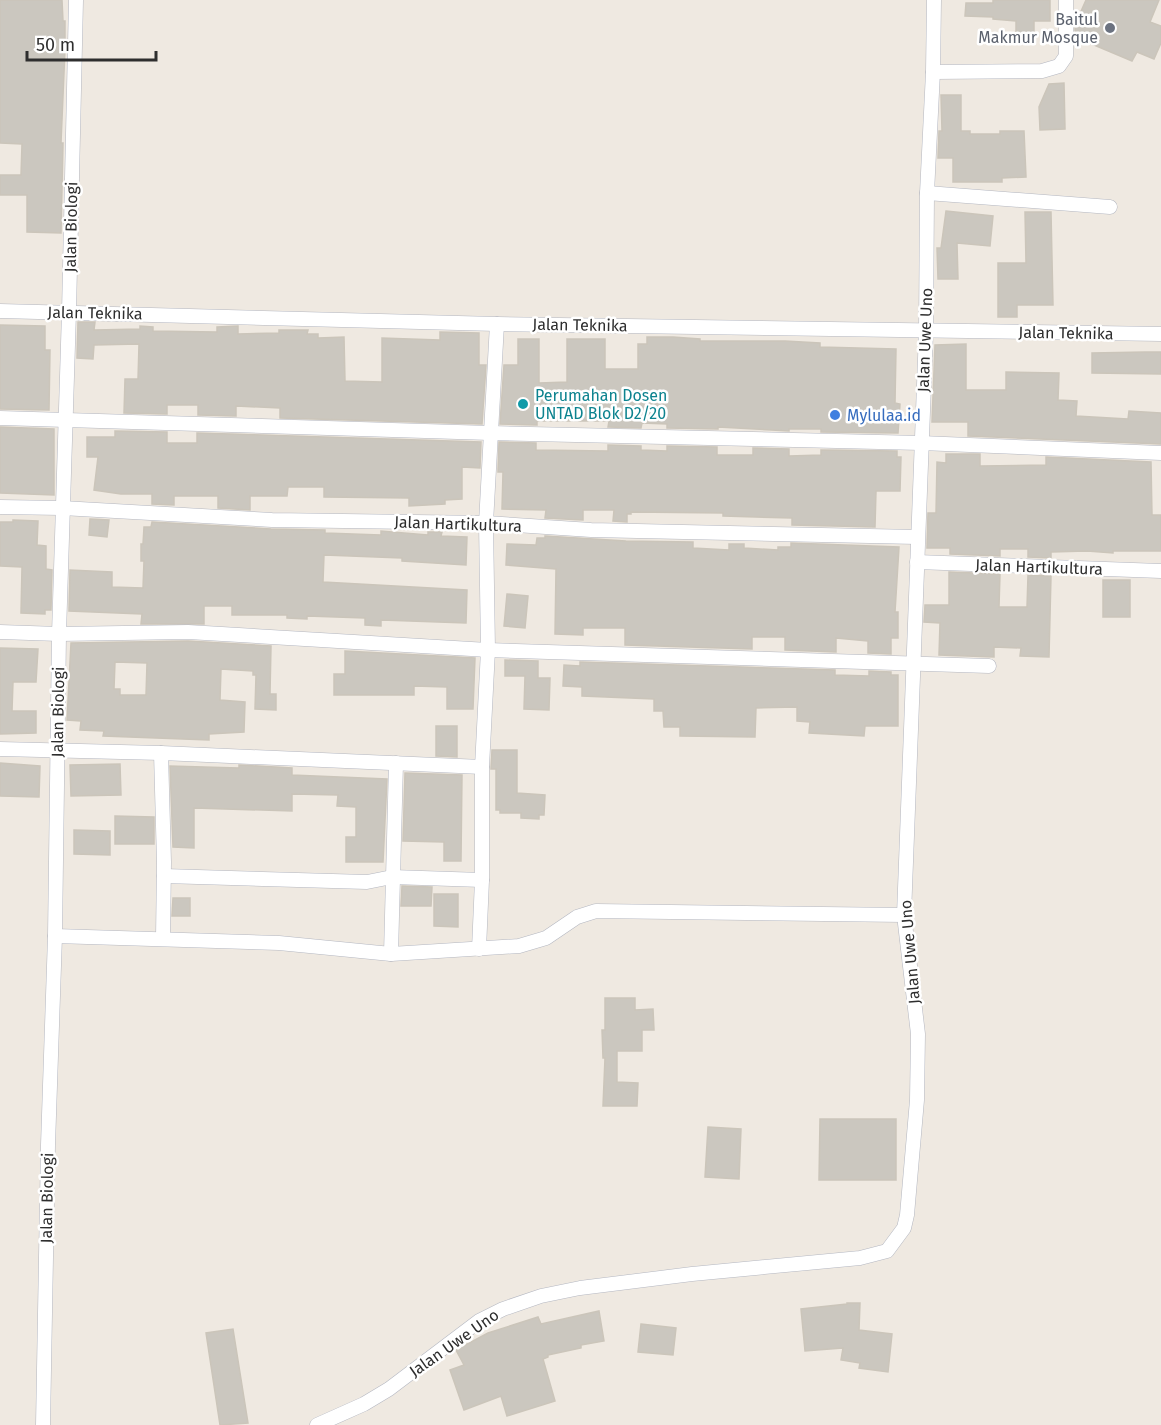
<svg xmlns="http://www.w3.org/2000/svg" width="1161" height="1425" font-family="'Fira Sans',sans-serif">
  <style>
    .building { fill: #cbc7bf; stroke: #cbc5ba; stroke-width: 1.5; fill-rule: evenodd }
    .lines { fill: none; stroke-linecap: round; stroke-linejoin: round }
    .street-casing { stroke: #b4b7c1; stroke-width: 15 }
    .street { stroke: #fff; stroke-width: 14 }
    .worship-dot { fill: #6b7280; stroke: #fff; stroke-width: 2 }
    .culture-dot { fill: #0f9aa8; stroke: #fff; stroke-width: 2 }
    .shop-dot { fill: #3f7fe0; stroke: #fff; stroke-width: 2 }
    .labels { text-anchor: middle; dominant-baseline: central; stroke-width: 5; stroke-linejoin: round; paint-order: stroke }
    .worship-label { font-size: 16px; fill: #5b616d; stroke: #fff; text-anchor: end }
    .street-label { font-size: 16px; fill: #2e2e2e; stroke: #fff }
    .culture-label { font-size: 16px; fill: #0d838f; stroke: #fff; text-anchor: start }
    .shop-label { font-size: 16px; fill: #366cbe; stroke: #fff; text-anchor: start }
  </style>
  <rect width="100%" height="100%" fill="#efe9e1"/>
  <g class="building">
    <polygon points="0,0 62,0 63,21 65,21 65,49 61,143 63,143 61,233 27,232 27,195 0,195 0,175 21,175 22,144 0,143"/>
    <polygon points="993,0 1050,0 1050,21 1034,21 1034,40 1016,40 1016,21 993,19 993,17 965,16 966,3 993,3"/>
    <polygon points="1086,0 1159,0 1150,22 1161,26 1161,43 1154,59 1137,52 1132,61 1075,37 1075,25"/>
    <polygon points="1064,83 1065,129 1040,130 1039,107 1049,84"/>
    <polygon points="941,95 961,95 961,131 970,131 970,134 1000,134 1000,131 1024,131 1026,177 1002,178 1002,182 953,182 953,158 938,158 939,131 942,131"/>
    <polygon points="946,211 993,216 990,246 957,243 958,279 938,279 937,248 941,248"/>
    <polygon points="1025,212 1051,212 1053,305 1017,305 1017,317 998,317 998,263 1026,263"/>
    <polygon points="78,322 95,322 94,330 140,329 140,326 153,327 153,331 217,332 217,327 238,326 238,334 279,333 279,330 308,330 307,334 318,334 318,338 344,337 345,381 382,382 382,338 440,340 440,332 479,333 479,365 486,365 482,424 280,418 280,408 236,406 236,416 198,415 198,405 167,405 167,414 124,413 125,379 138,379 139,344 94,345 93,359 77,358"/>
    <polygon points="0,325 45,326 45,350 50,350 49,410 0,409"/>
    <polygon points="647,337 673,337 700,339 700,341 785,341 820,343 820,347 896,349 895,403 900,404 898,433 821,432 821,429 789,429 789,431 718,427 718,429 667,428 667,424 642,423 641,428 608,427 609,421 537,421 537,425 500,424 504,365 518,365 518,339 539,339 539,383 567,382 567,339 605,339 605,369 638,369 638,344 647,344"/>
    <polygon points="966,344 966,390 1006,390 1006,372 1059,373 1058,400 1077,401 1076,416 1128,419 1129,411 1161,413 1161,444 968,436 968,422 932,422 935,345"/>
    <polygon points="1145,352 1161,352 1161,374 1092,373 1092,353"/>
    <polygon points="0,427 54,429 54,495 0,493"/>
    <polygon points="115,431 167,432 167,443 197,443 197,433 481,442 480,468 462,467 462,499 445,500 445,504 409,506 409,498 324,497 324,487 288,487 287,496 250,496 250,510 218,508 218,496 174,496 174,505 152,504 152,494 121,494 94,490 98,457 87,457 87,437 115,437"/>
    <polygon points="499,442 536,443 536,450 608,451 608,445 641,446 641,450 667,451 667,446 717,447 717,455 753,455 753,448 789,449 789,456 821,455 821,450 897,451 897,457 901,457 900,491 876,491 875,527 792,525 792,518 723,516 723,513 631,512 631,514 627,514 627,522 613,521 614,510 583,510 583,520 545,518 546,510 502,509 503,472 498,472"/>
    <polygon points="946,454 980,454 980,466 1046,465 1046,457 1151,462 1152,515 1161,515 1161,551 1113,551 1113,553 1087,551 1051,552 1051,558 1028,557 1028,549 1000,549 1000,556 950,554 950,548 927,548 928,513 936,513 937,462 946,463"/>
    <polygon points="90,519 109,520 107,537 89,535"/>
    <polygon points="13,520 38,521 37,545 46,546 46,569 52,570 51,610 45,610 45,614 21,613 22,567 0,566 0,522 13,522"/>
    <polygon points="152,522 271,529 325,530 325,533 381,535 381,531 428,535 428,532 442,532 441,536 467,537 466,565 402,561 402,558 324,555 323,582 467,590 466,623 381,620 381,626 365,625 365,618 307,616 307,619 287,618 287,615 232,615 232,606 204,606 204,624 141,624 142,614 69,611 70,570 112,572 112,587 143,588 144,561 141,561 141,544 143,544 144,527 151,527"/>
    <polygon points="545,536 626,541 693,542 693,548 729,550 729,544 744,544 744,548 778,550 778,547 791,547 791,543 899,547 895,612 898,612 898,638 891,638 891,654 868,653 868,641 836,638 836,652 785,650 785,637 752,637 752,649 625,645 625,628 583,628 583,635 555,634 556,569 506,565 507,544 536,545 537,538 545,538"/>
    <polygon points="949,572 1000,574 999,607 1027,607 1028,575 1051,576 1049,657 1020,656 1021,648 994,647 994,657 939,655 940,623 924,622 925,605 949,605"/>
    <rect x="1103" y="580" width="27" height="37"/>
    <polygon points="507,594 528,596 525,628 504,626"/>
    <path d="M188,641L271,646L270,694H276V710L255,709L256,675H253V671L221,669L220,700L245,702L244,732L209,734V740L103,736L104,731L80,730L81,721L67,720L71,643ZM115,662L147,663L146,695H120V689H114Z"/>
    <polygon points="0,648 38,649 36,682 13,682 12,711 36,711 36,733 0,734"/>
    <polygon points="345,651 475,658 473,709 447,709 447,687 414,686 414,695 334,695 334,674 345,674"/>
    <polygon points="505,660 538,661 538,678 550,678 549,710 524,709 525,676 505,676"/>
    <polygon points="580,662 835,670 835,675 869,676 869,671 891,672 891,675 898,675 898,726 865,726 864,736 809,733 810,722 797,721 797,707 756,708 755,737 680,736 680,727 664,727 663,711 654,711 654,699 582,696 582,687 563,686 564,665 580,666"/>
    <polygon points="436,726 457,726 457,757 436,756"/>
    <polygon points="492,750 517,750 517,793 545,795 544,815 539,815 539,819 521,818 521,813 500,813 500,810 496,810 496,769 491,769"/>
    <polygon points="0,763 40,766 39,797 0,796"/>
    <polygon points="120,764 121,795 71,796 70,765"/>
    <polygon points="239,765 292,768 292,775 387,779 383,862 346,862 346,837 356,837 356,807 337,806 338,795 292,794 292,811 194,808 194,848 173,847 170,766 239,768"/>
    <polygon points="405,773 462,775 461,861 444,861 444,842 403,841"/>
    <polygon points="115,816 154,817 154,844 115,844"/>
    <polygon points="74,830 110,831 110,855 74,854"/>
    <polygon points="402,886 432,887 431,906 401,906"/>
    <polygon points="434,894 458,894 458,927 434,926"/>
    <polygon points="173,898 190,898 190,916 172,916"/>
    <polygon points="605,998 635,998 635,1010 653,1009 654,1030 642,1030 642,1051 617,1051 617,1082 638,1083 637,1106 603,1106 605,1058 603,1058 602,1030 605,1030"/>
    <polygon points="820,1119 896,1119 896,1180 819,1180"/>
    <polygon points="708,1127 741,1129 739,1179 705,1177"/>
    <polygon points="847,1303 860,1303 859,1330 892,1334 888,1372 859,1368 860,1363 841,1360 843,1348 805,1351 801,1309 847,1304"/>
    <polygon points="599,1311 604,1341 581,1345 581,1348 548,1355 548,1357 543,1359 555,1401 507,1416 501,1396 464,1410 450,1370 464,1365 456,1350 488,1333 538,1317 541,1324"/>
    <polygon points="641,1324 676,1328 673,1355 638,1352"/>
    <polygon points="233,1329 248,1423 220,1425 206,1333"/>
  </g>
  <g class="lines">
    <defs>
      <g id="street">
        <polyline points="933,72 1042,71 1059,66 1066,56 1066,0"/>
        <polyline points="927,193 1110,207"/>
        <polyline points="0,311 497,324 1161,334"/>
        <polyline points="0,418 490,433 921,443 1161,453"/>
        <polyline points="0,507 62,508 272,520 486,523 591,530 917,537"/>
        <polyline points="917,562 1161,571"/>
        <polyline points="0,632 59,634 188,632 488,650 989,666"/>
        <polyline points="0,749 161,753 482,767"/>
        <polyline points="161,753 164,862 163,938"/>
        <polyline points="164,876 367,882 392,877 482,880"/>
        <polyline points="55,936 279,943 391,954 519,946 546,938 577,917 596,911 904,915"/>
        <polyline points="479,949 482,880 482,767 488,650 486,523 497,324"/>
        <polyline points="391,954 396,763"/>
        <polyline points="43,1425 48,1145 55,936 59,634 69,312 76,0"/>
        <polyline points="317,1425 364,1404 389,1389 479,1321 503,1309 541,1296 580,1288 692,1274 860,1258 887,1251 904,1228 907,1215 917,1100 918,1034 904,915 926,332 927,193 933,72 934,0"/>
      </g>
    </defs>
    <use href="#street" class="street-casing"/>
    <use href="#street" class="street"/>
  </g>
  <circle class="worship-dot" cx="1110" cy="28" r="6"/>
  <circle class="culture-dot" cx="523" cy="404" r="6"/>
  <circle class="shop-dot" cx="835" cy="415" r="6"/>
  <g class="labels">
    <g class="worship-label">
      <text x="1098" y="19">Baitul<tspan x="1098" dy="18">Makmur Mosque</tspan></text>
    </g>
    <g class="street-label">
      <text transform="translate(71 227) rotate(-89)">Jalan Biologi</text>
      <text transform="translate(95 313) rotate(1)">Jalan Teknika</text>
      <text transform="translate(580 325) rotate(1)">Jalan Teknika</text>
      <text transform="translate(1066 333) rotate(1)">Jalan Teknika</text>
      <text transform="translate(925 340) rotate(-88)">Jalan Uwe Uno</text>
      <text transform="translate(458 524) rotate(2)">Jalan Hartikultura</text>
      <text transform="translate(1039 567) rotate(2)">Jalan Hartikultura</text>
      <text transform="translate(58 712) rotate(-89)">Jalan Biologi</text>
      <text transform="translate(910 952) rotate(-95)">Jalan Uwe Uno</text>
      <text transform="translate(47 1198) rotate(-89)">Jalan Biologi</text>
      <text transform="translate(454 1343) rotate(-35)">Jalan Uwe Uno</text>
    </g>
    <g class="culture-label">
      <text x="535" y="395">Perumahan Dosen<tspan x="535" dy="18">UNTAD Blok D2/20</tspan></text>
    </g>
    <g class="shop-label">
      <text x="847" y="415">Mylulaa.id</text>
    </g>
  </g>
  <path d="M27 51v9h129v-9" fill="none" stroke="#2e2e2e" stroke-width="3"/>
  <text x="36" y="51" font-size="18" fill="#2e2e2e" stroke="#ffffff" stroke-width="4.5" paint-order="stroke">50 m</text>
</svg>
